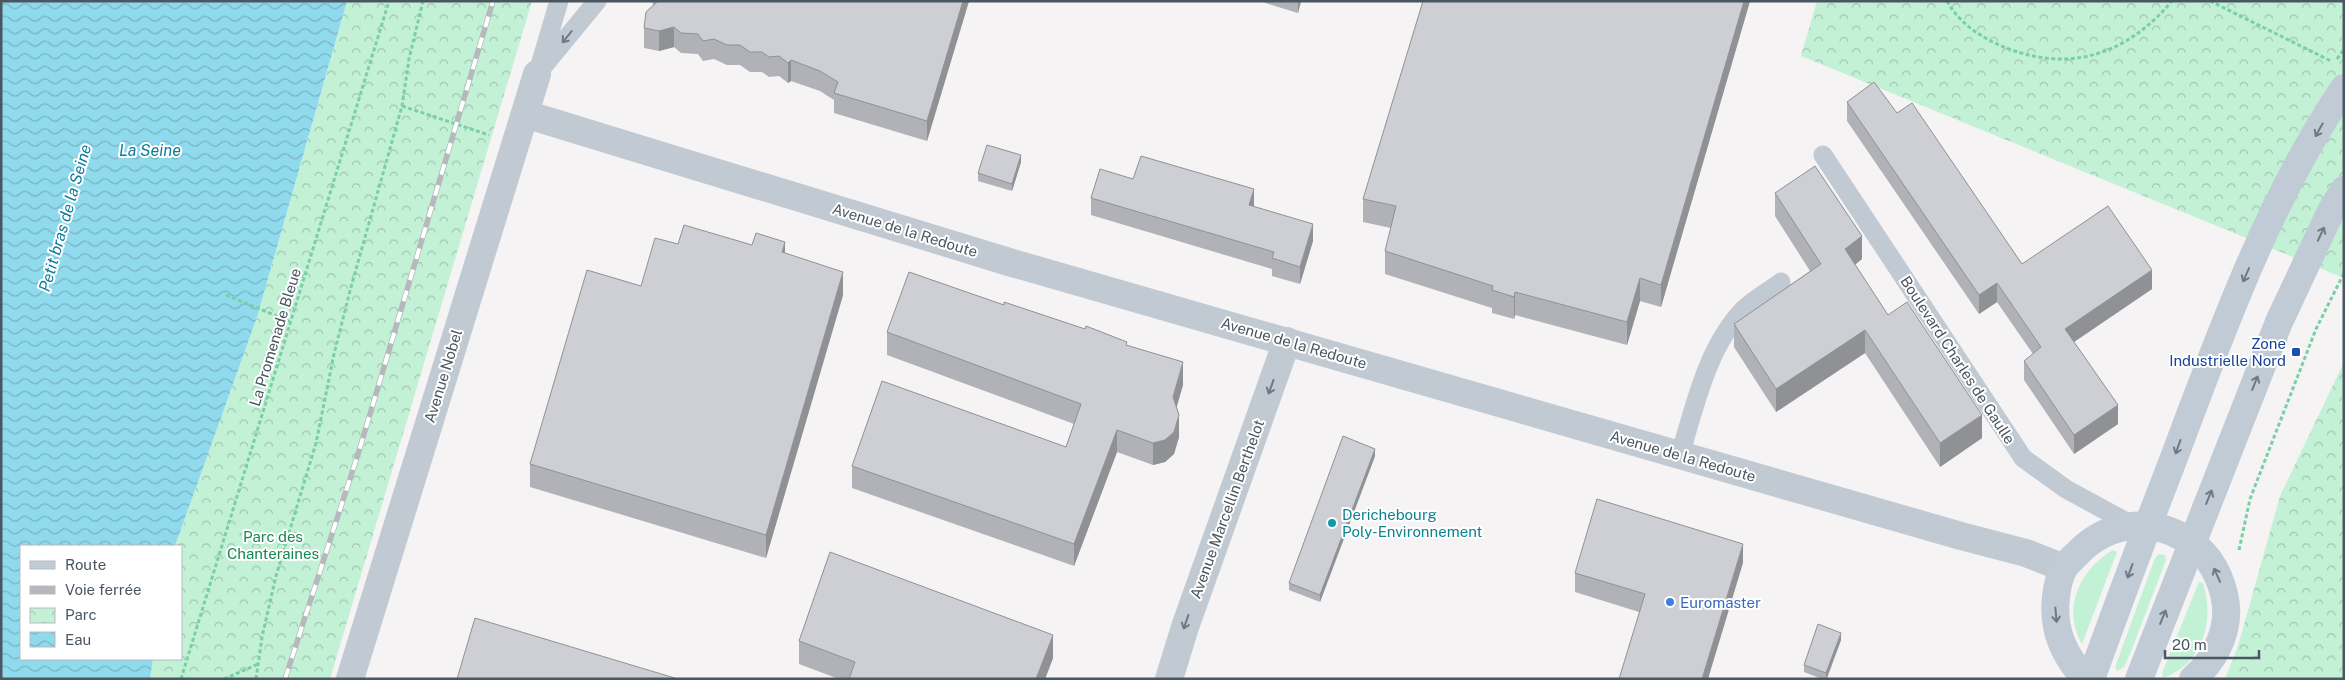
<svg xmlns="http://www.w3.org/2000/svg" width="2345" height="680" font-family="'Public Sans',sans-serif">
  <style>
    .green { fill: #c3f1d5 }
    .park { fill: url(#park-crowns) }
    .water { fill: url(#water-waves) }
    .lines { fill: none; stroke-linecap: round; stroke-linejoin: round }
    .path { stroke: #7ad0a6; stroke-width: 3; stroke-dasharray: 4 2.5; stroke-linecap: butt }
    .lane { stroke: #c1cad2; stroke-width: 19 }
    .street { stroke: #c1cad2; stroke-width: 28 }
    .secondary { stroke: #c1cbd6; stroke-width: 28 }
    .rail-casing { stroke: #b5b8bd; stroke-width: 5.5 }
    .rail { stroke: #fff; stroke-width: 4; stroke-dasharray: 11; stroke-linecap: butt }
    .wall { fill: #b0b2b7 }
    .shaded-wall { fill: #909195 }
    .building { fill: #cdcfd5; stroke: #909195 }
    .oneway { stroke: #6e7983 }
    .oneway2 { stroke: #6e7984 }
    .transit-dot { fill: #1a4fb4; stroke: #fff; stroke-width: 2 }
    .culture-dot { fill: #0f9aa8; stroke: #fff; stroke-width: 2 }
    .shop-dot { fill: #3f7fe0; stroke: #fff; stroke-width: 2 }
    .labels { text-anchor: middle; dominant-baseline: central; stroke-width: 4; stroke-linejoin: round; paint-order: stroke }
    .street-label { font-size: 15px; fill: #4a5661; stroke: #fff }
    .transit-label { font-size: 15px; fill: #164399; stroke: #fff; text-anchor: end }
    .culture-label { font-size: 15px; fill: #0d838f; stroke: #fff; text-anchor: start }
    .park-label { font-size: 15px; fill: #17864f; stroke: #fff }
    .shop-label { font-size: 15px; fill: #366cbe; stroke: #fff; text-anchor: start }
    .water-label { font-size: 16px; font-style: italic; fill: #0c7c9b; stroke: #fff }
  </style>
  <defs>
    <pattern id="park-crowns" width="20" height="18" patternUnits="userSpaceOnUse" patternTransform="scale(1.25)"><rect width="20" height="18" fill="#c3f1d5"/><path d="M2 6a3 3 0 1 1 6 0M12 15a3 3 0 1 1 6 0" fill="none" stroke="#a0c6b0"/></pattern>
    <pattern id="water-waves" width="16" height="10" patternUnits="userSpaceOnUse" patternTransform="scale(1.25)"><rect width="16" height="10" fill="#90daee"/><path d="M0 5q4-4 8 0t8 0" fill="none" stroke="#78b4c4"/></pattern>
  </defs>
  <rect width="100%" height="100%" fill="#f5f3f3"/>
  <g class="green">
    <path d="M2113,550L2117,552L2082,644C2061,609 2080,569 2113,550Z"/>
    <polygon points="2159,554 2165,555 2166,560 2130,654 2124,667 2117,671 2115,667 2155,558"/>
    <path d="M2199,582L2203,583C2213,612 2207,651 2180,669C2175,672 2169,677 2163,677L2162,673Z"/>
  </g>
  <g class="park">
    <polygon points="347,1 532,1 330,679 150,679 153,659 181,659 181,546 175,546 257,317"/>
    <polygon points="1817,1 2344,1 2344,278 1801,56"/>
    <polygon points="2344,362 2344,679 2225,679 2238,646 2280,496"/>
  </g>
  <polygon class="water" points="1,1 347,1 257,317 175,546 21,546 21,659 153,659 150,679 1,679"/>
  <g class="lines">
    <g class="path">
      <path d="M1947,1C1957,20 1976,34 1995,43C2063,75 2124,58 2172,1"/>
      <polyline points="2210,1 2331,61"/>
      <polyline points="2337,59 2344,49"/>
      <polyline points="402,106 489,135"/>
      <polyline points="226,295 291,322"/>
      <polyline points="2239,550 2250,499 2316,329 2344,273"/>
      <polyline points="181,679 389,1"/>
      <polyline points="224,679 258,664"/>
      <polyline points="256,679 262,637 276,576 316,443 334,354 351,287 402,106 409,59 423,1"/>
    </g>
    <g class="lane">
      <polyline points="540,65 559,1"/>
      <polyline points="537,74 597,1"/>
      <polyline points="1823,155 2023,458 2066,489 2132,525"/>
      <path d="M1680,455C1695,406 1707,347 1744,309C1755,299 1769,291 1781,282"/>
    </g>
    <g class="street">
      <polyline points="525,114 1009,262 1961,536 2026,553 2064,568"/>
      <polyline points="350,679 537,74"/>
      <polyline points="1169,679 1185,627 1287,341"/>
    </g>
    <g class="secondary">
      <path d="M2086,679C2064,656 2052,630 2056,597C2057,588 2059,576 2064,568C2067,563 2073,558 2077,554C2105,524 2148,516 2184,538C2205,550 2218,570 2224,594C2232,626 2217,658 2193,679"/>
      <path d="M2091,679C2118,604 2146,530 2175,455C2221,332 2270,197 2344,88"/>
      <polyline points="2139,679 2279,322 2331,211 2344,190"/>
    </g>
    <defs>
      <polyline id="rail" points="285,679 359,451 493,1"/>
    </defs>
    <use href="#rail" class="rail-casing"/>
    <use href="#rail" class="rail"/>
  </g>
  <g class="wall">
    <polygon points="652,1 969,1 927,141 834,113 834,100 820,91 791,81 788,83 779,76 769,77 762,72 750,72 740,65 727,65 714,59 703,61 698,54 681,53 674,47 659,51 644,48 644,28 653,5"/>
    <polygon points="1259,1 1301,1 1298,13"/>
    <polygon points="1750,1 1661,307 1640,301 1627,345 1515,315 1514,319 1492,313 1492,308 1385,274 1385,251 1391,228 1363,222 1363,199"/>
    <polygon points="1847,102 1897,113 2022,264 2152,289 2074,342 2118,424 2074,454 2024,380 2024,361 2033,354 1997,302 1979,314 1847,121"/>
    <polygon points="1021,162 1012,191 978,181 978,173"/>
    <polygon points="1775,193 1862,259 1855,265 1888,315 1982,438 1940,467 1865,353 1776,412 1734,347 1734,324 1810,271 1775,216"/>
    <polygon points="1091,198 1254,207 1313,241 1300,284 1272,276 1272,269 1091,215"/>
    <polygon points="678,244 752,245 785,253 843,295 766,558 530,487 530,464 641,286"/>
    <polygon points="1004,305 1127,345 1183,385 1176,407 1179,437 1174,454 1165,462 1153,465 1117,452 1074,566 852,488 852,466 1066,447 1074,424 887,355 887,332"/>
    <polygon points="1375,456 1320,602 1289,590 1289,583"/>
    <polygon points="1743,563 1639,612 1575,592 1575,573"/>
    <polygon points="1841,640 1827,679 1822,679 1804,672 1804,665"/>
    <polygon points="799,641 1053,658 1045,679 839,679 799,664"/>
  </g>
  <g class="shaded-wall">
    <polygon points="963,1 969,1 927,141 927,121"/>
    <polygon points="1298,1 1301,1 1298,13"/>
    <polygon points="1744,1 1750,1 1661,307 1661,285"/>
    <polygon points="674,27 674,47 659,51 659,31"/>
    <polygon points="791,60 791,81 788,83 788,63"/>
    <polygon points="1021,155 1021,162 1012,191 1012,184"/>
    <polygon points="1254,189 1254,206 1249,223 1249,205"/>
    <polygon points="1313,224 1313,241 1300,284 1300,267"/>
    <polygon points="1862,236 1862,259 1845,272 1845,249"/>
    <polygon points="785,242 785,265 782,252"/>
    <polygon points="2152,270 2152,289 2065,348 2065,329"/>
    <polygon points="843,272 843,295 766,558 766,535"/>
    <polygon points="1640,278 1640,301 1627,345 1627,322"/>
    <polygon points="1997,283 1997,302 1979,314 1979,295"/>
    <polygon points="1515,292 1515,315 1514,319 1514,297"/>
    <polygon points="1865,330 1865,353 1776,412 1776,389"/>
    <polygon points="1183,362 1183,385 1173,420 1173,397"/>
    <polygon points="2118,405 2118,424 2074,454 2074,435"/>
    <polygon points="1179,415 1179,437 1174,454 1165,462 1153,465 1153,443"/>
    <polygon points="1982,415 1982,438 1940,467 1940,443"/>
    <polygon points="1117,430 1117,452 1074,566 1074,544"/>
    <polygon points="1375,449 1375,456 1320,602 1320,595"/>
    <polygon points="1743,544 1743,563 1708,679 1702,679"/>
    <polygon points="1841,633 1841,640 1826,679 1826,673"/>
    <polygon points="1053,635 1053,658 1045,679 1036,679"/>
  </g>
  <g class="building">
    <polygon points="658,1 963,1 927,121 834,93 838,82 820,71 791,60 788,63 779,56 769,57 762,52 750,52 740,45 727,45 714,39 703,41 698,34 681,33 674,27 659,31 644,28 646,12"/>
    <polygon points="1423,1 1744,1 1661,285 1640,278 1627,322 1515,292 1514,297 1492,290 1493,286 1385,251 1396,206 1363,199"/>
    <polygon points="1874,82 1897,113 1912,103 2022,264 2108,206 2152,270 2065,329 2118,405 2074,435 2024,361 2041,347 1997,283 1979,295 1847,102"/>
    <polygon points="987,145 1021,155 1012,184 978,173"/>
    <polygon points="1141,156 1254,189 1249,205 1313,224 1300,267 1272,258 1274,252 1091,198 1100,169 1133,179"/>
    <polygon points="1815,166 1862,236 1845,249 1888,315 1907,302 1982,415 1940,443 1865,330 1776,389 1734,324 1821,264 1775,193"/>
    <polygon points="684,225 752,245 756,233 785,242 782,252 843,272 766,535 530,464 587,270 641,286 655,238 678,244"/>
    <polygon points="909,272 1004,305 1004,302 1085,329 1086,326 1127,342 1126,345 1183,362 1173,397 1179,415 1174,432 1165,440 1153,443 1117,430 1074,544 852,466 882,381 1066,447 1081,404 887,332"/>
    <polygon points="1343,436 1375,449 1320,595 1289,583"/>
    <polygon points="1597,499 1743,544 1702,679 1619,679 1645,594 1575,573"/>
    <polygon points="830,552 1053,635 1036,679 849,679 855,662 799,641"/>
    <polygon points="475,618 678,679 457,679"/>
    <polygon points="1818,624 1841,633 1826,673 1804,665"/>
  </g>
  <defs><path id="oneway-shaft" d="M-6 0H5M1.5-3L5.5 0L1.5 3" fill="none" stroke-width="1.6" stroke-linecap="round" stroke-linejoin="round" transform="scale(1.25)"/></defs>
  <g class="oneway">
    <use href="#oneway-shaft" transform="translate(567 37) rotate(129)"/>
    <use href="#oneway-shaft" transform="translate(1271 387) rotate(110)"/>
    <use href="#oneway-shaft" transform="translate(1186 622) rotate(109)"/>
  </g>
  <g class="oneway2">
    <use href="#oneway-shaft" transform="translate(2319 130) rotate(119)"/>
    <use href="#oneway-shaft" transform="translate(2321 234) rotate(-65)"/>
    <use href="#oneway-shaft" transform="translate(2246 275) rotate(114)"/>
    <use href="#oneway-shaft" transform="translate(2255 383) rotate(-68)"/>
    <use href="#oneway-shaft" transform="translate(2178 447) rotate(109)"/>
    <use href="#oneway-shaft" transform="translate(2209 497) rotate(-68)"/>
    <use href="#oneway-shaft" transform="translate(2130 571) rotate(110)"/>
    <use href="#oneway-shaft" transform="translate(2217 575) rotate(-114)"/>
    <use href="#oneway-shaft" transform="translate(2056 615) rotate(85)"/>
    <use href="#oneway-shaft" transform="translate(2163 617) rotate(-68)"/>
  </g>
  <rect class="transit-dot" x="2291" y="347" width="10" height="10" rx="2.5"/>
  <circle class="culture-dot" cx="1332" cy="523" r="5"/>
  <circle class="shop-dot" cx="1670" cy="602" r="5"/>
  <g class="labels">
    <g class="street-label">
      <text transform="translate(905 230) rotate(17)">Avenue de la Redoute</text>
      <text transform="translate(275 337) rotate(-73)">La Promenade Bleue</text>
      <text transform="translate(1294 343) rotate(16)">Avenue de la Redoute</text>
      <text transform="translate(1958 360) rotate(57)">Boulevard Charles de Gaulle</text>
      <text transform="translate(443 376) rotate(-73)">Avenue Nobel</text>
      <text transform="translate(1683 456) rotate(16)">Avenue de la Redoute</text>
      <text transform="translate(1227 509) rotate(-70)">Avenue Marcellin Berthelot</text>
    </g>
    <g class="transit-label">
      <text x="2286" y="343">Zone<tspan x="2286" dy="17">Industrielle Nord</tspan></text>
    </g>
    <g class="culture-label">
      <text x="1342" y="514">Derichebourg<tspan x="1342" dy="17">Poly-Environnement</tspan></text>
    </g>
    <g class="park-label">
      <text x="273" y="536">Parc des<tspan x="273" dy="17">Chanteraines</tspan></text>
    </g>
    <g class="shop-label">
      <text x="1680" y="602">Euromaster</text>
    </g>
    <g class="water-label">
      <text x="150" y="150">La Seine</text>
      <text transform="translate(65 218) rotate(-74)">Petit bras de la Seine</text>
    </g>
  </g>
  <rect width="2345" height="680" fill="none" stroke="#4a5661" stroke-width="5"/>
  <rect x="20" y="545" width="162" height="115" fill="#ffffff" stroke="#b7bbc0"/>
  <rect x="30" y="561" width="25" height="8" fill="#c1cbd6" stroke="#b7bbc0"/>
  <text x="65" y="570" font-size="15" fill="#4a5661">Route</text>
  <rect x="30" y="586" width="25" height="8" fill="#b5b8bd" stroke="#b7bbc0"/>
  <text x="65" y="595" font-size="15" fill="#4a5661">Voie ferrée</text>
  <rect x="30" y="608" width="25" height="15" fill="url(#park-crowns)" stroke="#b7bbc0"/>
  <text x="65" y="620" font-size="15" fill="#4a5661">Parc</text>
  <rect x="30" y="632" width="25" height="15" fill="url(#water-waves)" stroke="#b7bbc0"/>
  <text x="65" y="645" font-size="15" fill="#4a5661">Eau</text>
  <path d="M2165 650v8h94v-8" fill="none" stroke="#4a5661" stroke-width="2.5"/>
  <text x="2172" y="650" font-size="15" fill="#4a5661" stroke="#ffffff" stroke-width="4" paint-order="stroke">20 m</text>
</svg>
